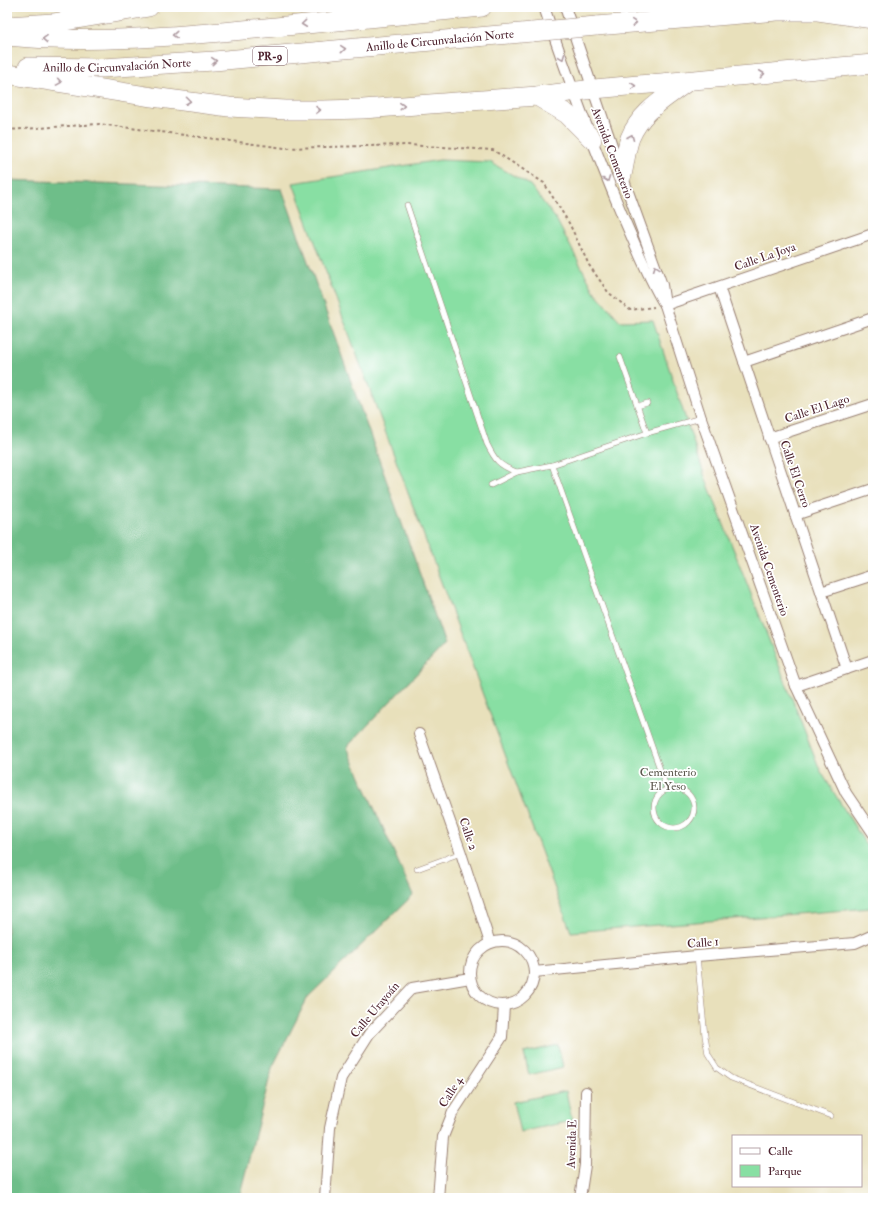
<svg xmlns="http://www.w3.org/2000/svg" width="880" height="1205" font-family="'IM FELL Double Pica',serif">
  <style>
    .green { fill: #88dfa3; stroke: #697f67 }
    .forest { fill: #6ebe89; stroke: #5c6e5a }
    .lines { fill: none; stroke-linecap: round; stroke-linejoin: round }
    .lane-casing { stroke: #998073; stroke-width: 6 }
    .street-casing { stroke: #998073; stroke-width: 12 }
    .highway-casing { stroke: #998073; stroke-width: 20 }
    .path { stroke: #998073; stroke-width: 2; stroke-dasharray: 3 3; stroke-linecap: butt }
    .lane { stroke: #fff; stroke-width: 5 }
    .street { stroke: #fff; stroke-width: 10 }
    .highway { stroke: #fff; stroke-width: 19 }
    .highway-bridge-casing { stroke: #998073; stroke-width: 20; stroke-linecap: butt }
    .highway-bridge { stroke: #fff; stroke-width: 19 }
    .oneway { stroke: #ae9aa0 }
    .labels { text-anchor: middle; dominant-baseline: central; stroke-width: 3.5; stroke-linejoin: round; paint-order: stroke }
    .shield { fill: #fff; stroke: #80626b; stroke-width: 1 }
    .shield-label { font-size: 11px; font-weight: bold; fill: #4a1f2b }
    .street-label { font-size: 12px; fill: #4a1f2b; stroke: #fff }
    .park-label { font-size: 12px; fill: #5d594f; stroke: #fff }
  </style>
  <rect width="100%" height="100%" fill="#fff"/>
  <filter id="ink" filterUnits="userSpaceOnUse"><feTurbulence type="fractalNoise" baseFrequency=".025" numOctaves="2"/><feDisplacementMap in="SourceGraphic" scale="8" xChannelSelector="R" yChannelSelector="G"/><feConvolveMatrix kernelMatrix="1 2 1 2 8 2 1 2 1" color-interpolation-filters="sRGB"/></filter>
  <filter id="wash" filterUnits="userSpaceOnUse"><feTurbulence type="fractalNoise" baseFrequency=".012" numOctaves="4" result="noise"/><feDisplacementMap in="SourceGraphic" scale="16" xChannelSelector="R" yChannelSelector="G"/><feGaussianBlur stdDeviation="0.9" result="paint"/><feColorMatrix in="noise" values="0 0 0 0 0 0 0 0 0 0 0 0 0 0 0 0 0 1.4 0 .05"/><feComposite in="paint" operator="in"/></filter>
  <g filter="url(#wash)">
    <rect width="100%" height="100%" fill="#e8e0bb"/>
    <g class="green">
      <polygon points="440,160 490,162 530,185 556,219 594,291 620,321 653,320 704,474 820,770 873,856 873,907 871,908 571,932 293,183"/>
      <polygon points="558,1045 563,1067 529,1075 524,1053"/>
      <polygon points="566,1091 572,1121 520,1132 513,1102"/>
    </g>
    <polygon class="forest" points="7,180 282,189 445,644 347,747 413,895 308,997 272,1068 239,1198 7,1198"/>
  </g>
  <g filter="url(#ink)">
    <g class="lines">
      <defs>
        <g id="lane">
          <path d="M407,205L487,444C495,460 499,466 517,472"/>
          <polyline points="620,357 647,433"/>
          <polyline points="637,406 647,403"/>
          <polyline points="552,465 667,789"/>
          <polyline points="491,485 517,472 552,465 647,433 701,418"/>
          <circle cx="674" cy="808" r="20"/>
          <polyline points="417,869 461,853"/>
          <polyline points="697,956 705,1036 708,1054 717,1068 731,1078 831,1116"/>
        </g>
        <g id="street">
          <path d="M544,7C568,78 594,148 623,217C636,246 647,275 663,302"/>
          <polyline points="565,7 622,175 662,285 665,305 701,418 796,686 846,793 873,833"/>
          <polyline points="719,287 847,669"/>
          <polyline points="665,305 873,234"/>
          <polyline points="744,362 873,318"/>
          <polyline points="769,438 873,404"/>
          <polyline points="795,515 873,489"/>
          <polyline points="821,592 873,575"/>
          <polyline points="796,686 873,660"/>
          <polyline points="419,734 461,853 490,943"/>
          <circle cx="502" cy="973" r="32"/>
          <polyline points="534,972 697,956 855,943 873,935"/>
          <polyline points="325,1198 330,1128 341,1078 369,1034 412,988 470,978"/>
          <polyline points="438,1198 443,1137 453,1112 502,1037 504,1006"/>
          <polyline points="580,1198 585,1165 586,1092"/>
        </g>
        <g id="highway">
          <polyline points="7,26 53,23 149,7"/>
          <polyline points="596,26 777,11 818,11 873,19"/>
          <path d="M7,36C86,44 165,37 243,30C323,23 403,15 482,7"/>
          <path id="s1" d="M28,67L102,68L214,61L532,32"/>
          <polyline points="7,74 152,97 229,107 286,110 323,110 363,109 537,96 594,89 873,64"/>
          <polyline points="537,96 567,114 592,139"/>
          <path d="M622,175C625,162 626,149 630,138C641,111 666,98 688,81"/>
        </g>
      </defs>
      <use href="#lane" class="lane-casing"/>
      <use href="#street" class="street-casing"/>
      <use href="#highway" class="highway-casing"/>
      <polyline class="path" points="7,130 99,124 285,148 407,145 493,150 544,183 569,223 589,265 608,292 630,310 654,307"/>
      <use href="#lane" class="lane"/>
      <use href="#street" class="street"/>
      <use href="#highway" class="highway"/>
      <defs>
        <polyline id="highway-bridge" points="532,32 596,26"/>
      </defs>
      <use href="#highway-bridge" class="highway-bridge-casing"/>
      <use href="#highway-bridge" class="highway-bridge"/>
    </g>
    <defs><path id="oneway-chevron" d="M-2-3.5L2.5 0L-2 3.5" fill="none" stroke-width="1.6" stroke-linecap="round" stroke-linejoin="round"/></defs>
    <g class="oneway">
      <use href="#oneway-chevron" transform="translate(634 23) rotate(-5)"/>
      <use href="#oneway-chevron" transform="translate(304 24) rotate(174)"/>
      <use href="#oneway-chevron" transform="translate(175 35) rotate(176)"/>
      <use href="#oneway-chevron" transform="translate(45 39) rotate(-178)"/>
      <use href="#oneway-chevron" transform="translate(343 49) rotate(-5)"/>
      <use href="#oneway-chevron" transform="translate(562 57) rotate(69)"/>
      <use href="#oneway-chevron" transform="translate(214 61) rotate(-5)"/>
      <use href="#oneway-chevron" transform="translate(762 74) rotate(-6)"/>
      <use href="#oneway-chevron" transform="translate(59 82) rotate(9)"/>
      <use href="#oneway-chevron" transform="translate(633 86) rotate(-5)"/>
      <use href="#oneway-chevron" transform="translate(188 101) rotate(7)"/>
      <use href="#oneway-chevron" transform="translate(402 106) rotate(-4)"/>
      <use href="#oneway-chevron" transform="translate(318 110)"/>
      <use href="#oneway-chevron" transform="translate(631 137) rotate(-68)"/>
      <use href="#oneway-chevron" transform="translate(607 179) rotate(69)"/>
      <use href="#oneway-chevron" transform="translate(656 268) rotate(-110)"/>
    </g>
  </g>
  <g class="labels">
    <rect class="shield" x="253" y="47" width="34" height="18" rx="3"/>
    <g class="shield-label">
      <text x="270" y="56">PR-9</text>
    </g>
    <g class="street-label">
      <text stroke="none"><textPath href="#s1" startOffset="413">Anillo de Circunvalación Norte</textPath></text>
      <text stroke="none"><textPath href="#s1" startOffset="89">Anillo de Circunvalación Norte</textPath></text>
      <text transform="translate(612 153) rotate(69)">Avenida Cementerio</text>
      <text transform="translate(765 257) rotate(-19)">Calle La Joya</text>
      <text transform="translate(817 409) rotate(-18)">Calle El Lago</text>
      <text transform="translate(795 474) rotate(71)">Calle El Cerro</text>
      <text transform="translate(769 570) rotate(71)">Avenida Cementerio</text>
      <text transform="translate(468 834) rotate(71)">Calle 2</text>
      <text transform="translate(703 943) rotate(-5)">Calle 1</text>
      <text transform="translate(375 1010) rotate(-50)">Calle Urayoán</text>
      <text transform="translate(451 1092) rotate(-58)">Calle 4</text>
      <text transform="translate(572 1144) rotate(-88)">Avenida E</text>
    </g>
    <g class="park-label">
      <text x="668" y="772">Cementerio<tspan x="668" dy="14">El Yeso</tspan></text>
    </g>
  </g>
  <rect width="880" height="1205" fill="none" stroke="#fff" stroke-width="24"/>
  <rect x="732" y="1135" width="130" height="52" fill="#ffffff" stroke="#b7a5aa"/>
  <rect x="740" y="1148" width="20" height="6" fill="#ffffff" stroke="#b7a5aa"/>
  <text x="768" y="1155" font-size="12" fill="#4a1f2b">Calle</text>
  <rect x="740" y="1165" width="20" height="12" fill="#88dfa3" stroke="#b7a5aa"/>
  <text x="768" y="1175" font-size="12" fill="#4a1f2b">Parque</text>
</svg>
